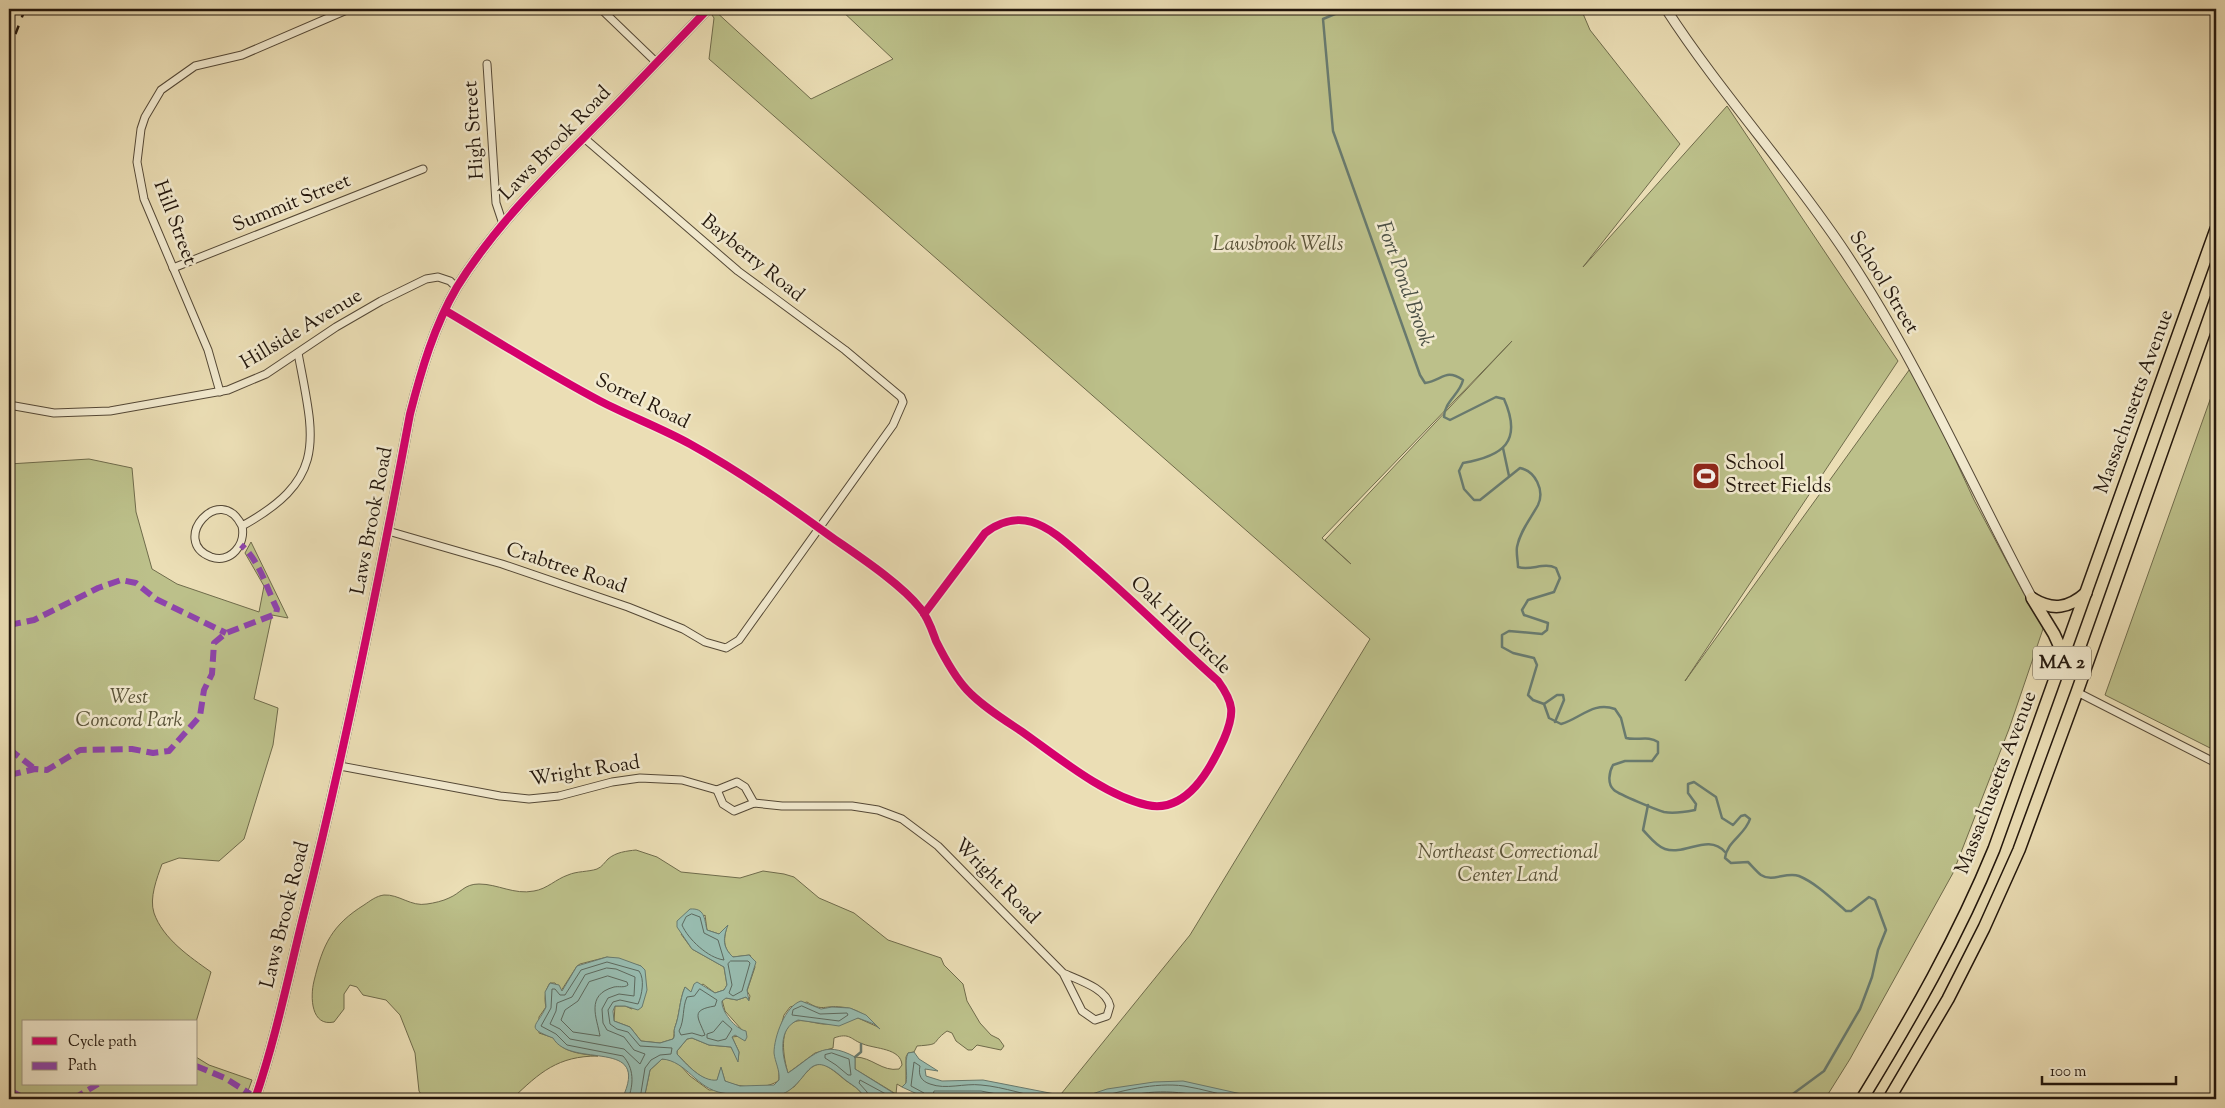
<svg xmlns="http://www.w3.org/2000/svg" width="2225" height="1108" font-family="'Sorts Mill Goudy',serif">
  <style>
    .green { fill: #bcc08a; stroke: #6f6b4b; fill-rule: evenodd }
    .water { fill: #98bcb0; stroke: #697a6e }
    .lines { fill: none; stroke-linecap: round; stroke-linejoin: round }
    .shore { stroke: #5d695e; stroke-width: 1 }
    .stream { stroke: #697a6e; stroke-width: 2.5 }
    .minor-casing { stroke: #544836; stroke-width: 9 }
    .tertiary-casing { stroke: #544836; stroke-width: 11 }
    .trunk-casing { stroke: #22160c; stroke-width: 14 }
    .minor { stroke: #f2eacf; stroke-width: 7 }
    .tertiary { stroke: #f2eacf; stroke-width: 9 }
    .trunk { stroke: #ebdeb5; stroke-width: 11 }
    .rail { stroke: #22160c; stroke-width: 2.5; stroke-dasharray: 9 9; stroke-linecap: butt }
    .quiet { stroke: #8e44ad; stroke-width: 6; stroke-dasharray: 12 6; stroke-linecap: butt }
    .cycleway-casing { stroke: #f2eacf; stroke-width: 11 }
    .cycleway { stroke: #d6006c; stroke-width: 8 }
    .labels { text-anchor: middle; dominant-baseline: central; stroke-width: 5; stroke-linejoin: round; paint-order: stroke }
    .shield { fill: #f2eacf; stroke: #605646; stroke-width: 1 }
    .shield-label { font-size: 19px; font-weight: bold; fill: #22160c }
    .street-label { font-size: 20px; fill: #22160c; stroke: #f2eacf }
    .park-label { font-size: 20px; font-style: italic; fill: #585238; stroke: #f2eacf }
    .poi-label { font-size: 20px; fill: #22160c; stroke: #f2eacf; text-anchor: start }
    .water-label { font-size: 21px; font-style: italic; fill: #4b5045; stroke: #f2eacf }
  </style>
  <rect width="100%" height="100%" fill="#ebdeb5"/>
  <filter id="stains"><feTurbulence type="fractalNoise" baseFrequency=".004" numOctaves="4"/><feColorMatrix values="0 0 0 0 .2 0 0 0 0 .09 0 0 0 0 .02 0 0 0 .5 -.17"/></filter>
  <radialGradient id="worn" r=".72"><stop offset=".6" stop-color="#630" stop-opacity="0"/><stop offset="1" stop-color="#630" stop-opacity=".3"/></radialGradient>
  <g class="green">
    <path d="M708,9H713L811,99L893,59L840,9H1581L1590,30L1680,144L1583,267L1727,106L1898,361L1685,681L1912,366L1974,500L2025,596L2045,623L2009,729L1953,873L1850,1059L1825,1099H1057L1190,935L1370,639L709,59L714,18ZM1512,341L1325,540L1351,564L1322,538Z"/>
    <polygon points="2216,383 2216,751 2105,695"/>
    <path d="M89,459L132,468L136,512L152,569L177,584L259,612L264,586L245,553L251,542L288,618L272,615L254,699L278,708L273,745L244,839L219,861L179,858L162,864C157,878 149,898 154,913C163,939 190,957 211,972L196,1022H24V1084H196V1057L209,1065L252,1080L245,1099H9V464Z"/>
    <path d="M636,850L657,857L681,872L740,878L763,871L784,874L794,877L819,898L854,913L888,940L941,958L944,965L963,984L967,1001L980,1023L991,1035L999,1039L1004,1046L1001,1050L977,1045L972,1050H968L956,1041L952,1033L947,1031C929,1044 943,1044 917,1046L914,1052L908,1053L906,1057V1083L902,1087L897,1084L896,1094L855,1069V1057C872,1057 882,1072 899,1069L902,1065C901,1048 875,1049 863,1044C851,1040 850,1032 834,1038L833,1048L815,1053L788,1073C784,1060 777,1025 797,1021C806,1019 818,1025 828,1024C839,1024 848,1020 858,1018L878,1027C867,1016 857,1008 841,1007C825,1005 822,1012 807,1002L790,1007L784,1015L779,1033V1080C768,1090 738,1088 725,1081L721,1068L717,1081C701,1082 687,1064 677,1054V1051L687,1039L692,1038L709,1045L731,1047L738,1060L739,1052L732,1037L740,1036L742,1030L725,1011L722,1000L726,998L737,1000L746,997L749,1000L750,996L747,991L755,967L750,955L733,957C722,947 724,939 727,926L719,934L707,930L705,915L681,934L692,949L724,967L727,985L724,990L715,993L703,984L691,992L685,987C679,1001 680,1014 675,1027C673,1032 675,1035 673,1039L660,1043L641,1041L630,1027L614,1021L615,1006H625L632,1009L641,966L607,957L580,964L577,966L561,991L555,983H550C545,990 544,999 546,1007L539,1017V1033L554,1038C562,1053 583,1054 598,1056C558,1056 540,1072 512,1099H424L419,1091L415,1053L400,1015L386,1000L363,995L357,987L350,985L344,994V1009L334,1022C311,1027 310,997 314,981C323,944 332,925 364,905C370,901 376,896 384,895C399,894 411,907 427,904C434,903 443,901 449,898C461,893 464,884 479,884C498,884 514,895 534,891C547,889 556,879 568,875C577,871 588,872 597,869C602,867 605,862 608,859C616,852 627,851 636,850Z"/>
    <path d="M662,1059L672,1060L680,1065L690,1076L709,1090L794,1087C817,1059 818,1057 845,1080C853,1086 862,1090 864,1099H644L650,1070Z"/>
  </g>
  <g class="water">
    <path d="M690,909C705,908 704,918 707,930L719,934L728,925C723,938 722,947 733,957L749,955L756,962L747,990L749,1001L746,997L737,1000L726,998L722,1001C721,1011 735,1029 746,1031L747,1037L745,1041L735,1035L732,1037L739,1052L738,1062L731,1047L709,1045L692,1038L687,1039L677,1051V1054C686,1064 702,1082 717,1080L721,1067L725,1081L740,1086L774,1085L779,1080C780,1070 775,1062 774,1053C774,1037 785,1006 801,1001L821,1009L832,1007L850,1008L866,1015L880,1029L874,1024L858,1018L839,1026L798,1020C777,1029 782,1056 788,1073C814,1056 822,1039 855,1057V1069L903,1099H864C862,1089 851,1085 843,1078C805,1044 811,1084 780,1095C764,1100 740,1096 723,1093C696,1089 687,1061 662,1059L650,1070L644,1099H622C652,1036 571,1070 553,1038C524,1027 537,1027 546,1007L545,992L550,983L559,985L562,991L577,966L607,957L619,958L641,966L645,970L647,990L642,1007L638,1010L625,1006H615L613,1011L614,1021L630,1027L641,1041L660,1043L673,1039C676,1035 673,1032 675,1027C680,1014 679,1001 685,987L691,992L694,984L697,982L715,993L724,990L727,985L724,967L692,949L677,927V921Z"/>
    <path d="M914,1052L919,1059L938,1071L925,1069L926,1076L942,1081L983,1080L1065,1096L1089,1095L1107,1089L1154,1082L1183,1081L1264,1099H928L902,1087L906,1083C908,1074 904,1062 908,1053Z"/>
  </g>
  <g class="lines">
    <g class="shore">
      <path d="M692,914L700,917L704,933L718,940L724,960C708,958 688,939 682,925L686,917Z"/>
      <polygon points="731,961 748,961 750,963 742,991 733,996 729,993 732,985 728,964"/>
      <polygon points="607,968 616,969 635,977 634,996 619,994 608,998 602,1009 603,1023 607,1030 624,1037 634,1050 645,1054 640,1064 624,1049 570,1039 560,1029 550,1024 556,1011 557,1003 572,997 585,975"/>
      <path d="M608,976L627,982L628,985C624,988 619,986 614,987C585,995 597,1018 600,1036L573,1032L561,1020L565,1010L578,1001L589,982Z"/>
      <path d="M700,989L717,1000L715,1006C690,1010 698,1017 705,1035L702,1036L692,1033L681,1035L679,1031C685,1019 682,1008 687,997L694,996Z"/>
      <polygon points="802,1006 820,1014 847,1013 848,1015 839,1021 792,1015 793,1010"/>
      <polygon points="723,1021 732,1029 726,1039 718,1041 707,1038 707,1034 713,1032"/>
      <polygon points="832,1053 849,1059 851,1075 848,1075 836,1065 825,1058 825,1055"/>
      <path d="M628,1099C634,1084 634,1068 623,1056L567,1045L556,1034L541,1026L551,1008L552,989H555L560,995H565L581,970L607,962L639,971C645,979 642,995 638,1004L620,1000L613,1002L608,1010L610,1024L617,1029L628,1032L640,1046L672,1048L671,1054L660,1055L651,1060L645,1068L640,1099"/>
      <polyline points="869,1099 867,1092 859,1083 860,1080 895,1099"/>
      <path d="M926,1099L924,1093L911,1086L914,1062L920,1066C918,1075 921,1081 930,1084C946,1090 964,1083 981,1085C1005,1087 1027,1096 1050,1099"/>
      <polyline points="932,1099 934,1091 981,1091 1023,1099"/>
      <path d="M1093,1099C1120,1091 1155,1082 1184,1086C1203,1089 1222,1095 1240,1099"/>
      <path d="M1120,1099C1150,1088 1183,1091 1213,1099"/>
    </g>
    <g class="stream">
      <path d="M1347,9L1323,19L1333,131L1420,375L1425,383C1443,380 1445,368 1463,380C1460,394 1444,402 1444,417L1450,420L1496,397L1504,399C1523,442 1503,456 1463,463L1459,471L1464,489L1474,500H1480L1520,468C1535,471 1545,490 1538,505C1531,518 1520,531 1517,547C1516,553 1518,561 1518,567C1531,571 1544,562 1556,568L1560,578L1554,592L1528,600L1522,610L1524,615L1548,623L1547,630L1542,634L1509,631L1502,635V647L1513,653L1534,658L1537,665L1528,695L1533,700L1544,704L1549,718L1561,724C1580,719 1593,701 1615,709L1621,718L1626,738C1637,741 1648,735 1658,742V753L1652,761H1625L1613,765C1609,772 1607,784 1614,790C1620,795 1657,810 1664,812C1674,814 1685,812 1695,810L1696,804L1688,793V784L1694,782L1716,797L1722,818L1733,825L1741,816L1745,815L1750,819C1745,835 1727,841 1725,858L1731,863L1748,862C1752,866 1757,872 1761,875C1773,883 1786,871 1799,876C1816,883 1832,899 1846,911H1851L1869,897L1875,900L1886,930L1878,950L1872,977L1860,1009L1824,1071L1786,1099"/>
      <polyline points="1503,448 1509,476"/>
      <polyline points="1544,704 1557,695 1563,695 1564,700 1555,722"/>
      <path d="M1648,805L1643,830C1649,836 1656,846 1665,849C1685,856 1708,833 1725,852"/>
      <polyline points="855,1057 861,1052 861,1044"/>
    </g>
    <defs>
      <g id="minor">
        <polyline points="601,9 656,62"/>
        <polyline points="487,64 496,203 503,224"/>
        <polyline points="173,268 423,169"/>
        <path d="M446,311C497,341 547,373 600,401C629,416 661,428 690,444C739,471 785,503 830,536C857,555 900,583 920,608C928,617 932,630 936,641C944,657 954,676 967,690C982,706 1003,719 1021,731C1058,757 1103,795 1147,805C1187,814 1211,768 1224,739C1235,713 1234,703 1218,681C1173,641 1131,598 1085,559C1070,546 1052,528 1032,522C1015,517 998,523 985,533L924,614"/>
        <polyline points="220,392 208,350 144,199 137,162 141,129 145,117 161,90 195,66 242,55 349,9"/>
        <polyline points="9,405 54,413 110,411 228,390 266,374 336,327 381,301 426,279 438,277 450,281 457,288"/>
        <path d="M242,526C246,544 231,564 211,557C169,541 220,481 242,526C329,478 314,439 298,353"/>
        <polyline points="388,531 502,564 628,607 683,629 705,642 726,648 739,640 893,425 903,402 901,397 845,350 738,271 583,137"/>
        <polyline points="2077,692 2216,763"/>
        <polyline points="340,766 500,796 529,799 559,796 612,782 640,778 682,780 717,790 737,782 745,787 754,803"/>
        <path d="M717,790L723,804L734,811L754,803L782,806H852L878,810L902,819L938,846L1063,973L1082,1011L1095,1020L1107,1016L1110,1006C1106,988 1078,980 1063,973"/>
      </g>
      <g id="tertiary">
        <path d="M1666,9C1721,94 1791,170 1847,255C1919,364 1971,484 2032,598"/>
        <path d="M255,1099C276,1038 289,973 305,909C346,746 379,580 410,414C421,371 434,326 457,287C501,216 562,161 619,102C649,71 678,40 708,9"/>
      </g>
      <g id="trunk">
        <polyline points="2032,598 2054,634 2064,656"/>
        <path d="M2033,599C2053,611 2069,608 2086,593"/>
        <path d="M1862,1099C1911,1019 1958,937 1994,849L2216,229"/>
        <polyline points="1889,1099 1948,999 1984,928 2019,850 2077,692 2216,299"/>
      </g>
    </defs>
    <use href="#minor" class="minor-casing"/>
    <use href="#tertiary" class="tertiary-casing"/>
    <use href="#trunk" class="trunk-casing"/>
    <use href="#minor" class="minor"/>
    <use href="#tertiary" class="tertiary"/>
    <use href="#trunk" class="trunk"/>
    <polyline class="rail" points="9,51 25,9"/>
    <g class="quiet">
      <polyline points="9,625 34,620 98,588 121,580 136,583 156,599 226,633"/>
      <polyline points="9,749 35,769"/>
      <path d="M9,775L35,769L47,770L80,750L132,749L153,753L169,751L200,716L204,690L212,674L214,643L226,633L276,614L277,609C266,587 260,561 241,545"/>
      <polyline points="196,1066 225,1078 255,1097"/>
      <polyline points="9,1090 26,1099"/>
      <polyline points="73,1099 98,1084"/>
    </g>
    <defs>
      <g id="cycleway">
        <path d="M446,311C497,341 547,373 600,401C629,416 661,428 690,444C739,471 785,503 830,536C857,555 900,583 920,608C928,617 932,630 936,641C944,657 954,676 967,690C982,706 1003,719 1021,731C1058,757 1103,795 1147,805C1187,814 1211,768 1224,739C1235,713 1234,703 1218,681C1173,641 1131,598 1085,559C1070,546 1052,528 1032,522C1015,517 998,523 985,533L924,614"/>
        <path d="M255,1099C276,1038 289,973 305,909C346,746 379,580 410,414C421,371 434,326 457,287C501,216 562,161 619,102C649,71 678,40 708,9"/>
      </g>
    </defs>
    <use href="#cycleway" class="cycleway-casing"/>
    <use href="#cycleway" class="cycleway"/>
  </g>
  <defs>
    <symbol id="stadium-square" viewBox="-11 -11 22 22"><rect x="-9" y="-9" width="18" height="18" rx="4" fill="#8f2418" stroke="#f2eacf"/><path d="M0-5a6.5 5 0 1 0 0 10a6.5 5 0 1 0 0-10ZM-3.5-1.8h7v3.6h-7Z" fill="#fff"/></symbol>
  </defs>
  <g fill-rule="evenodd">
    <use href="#stadium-square" x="1690" y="460" width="32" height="32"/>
  </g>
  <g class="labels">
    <rect class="shield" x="2033" y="646.5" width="58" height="33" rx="4"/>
    <g class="shield-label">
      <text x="2062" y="663">MA 2</text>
    </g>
    <g class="street-label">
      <text transform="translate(475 130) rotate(-94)">High Street</text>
      <text transform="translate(556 144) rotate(-46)">Laws Brook Road</text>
      <text transform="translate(292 204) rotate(-22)">Summit Street</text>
      <text transform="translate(174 223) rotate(69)">Hill Street</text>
      <text transform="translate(752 259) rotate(39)">Bayberry Road</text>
      <text transform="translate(1883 283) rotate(59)">School Street</text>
      <text transform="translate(302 330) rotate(-31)">Hillside Avenue</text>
      <text transform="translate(642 402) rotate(26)">Sorrel Road</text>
      <text transform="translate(2135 402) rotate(-70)">Massachusetts Avenue</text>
      <text transform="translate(373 521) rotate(-79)">Laws Brook Road</text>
      <text transform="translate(566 569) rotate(18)">Crabtree Road</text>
      <text transform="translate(1180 626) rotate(44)">Oak Hill Circle</text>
      <text transform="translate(585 772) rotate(-9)">Wright Road</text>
      <text transform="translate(1997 783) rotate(-69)">Massachusetts Avenue</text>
      <text transform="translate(996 882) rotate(45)">Wright Road</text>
      <text transform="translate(286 915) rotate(-76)">Laws Brook Road</text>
    </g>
    <g class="park-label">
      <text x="1278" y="245">Lawsbrook Wells</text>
      <text x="129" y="698">West<tspan x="129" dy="23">Concord Park</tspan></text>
      <text x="1508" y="853">Northeast Correctional<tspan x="1508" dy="23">Center Land</tspan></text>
    </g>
    <g class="poi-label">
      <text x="1725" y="464">School<tspan x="1725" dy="23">Street Fields</tspan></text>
    </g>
    <g class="water-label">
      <text transform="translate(1404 284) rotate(70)">Fort Pond Brook</text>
    </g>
  </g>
  <rect width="2225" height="1108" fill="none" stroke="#ebdeb5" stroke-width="30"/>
  <rect x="10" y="10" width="2205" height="1088" fill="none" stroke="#22160c" stroke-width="2.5"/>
  <rect x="15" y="15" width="2195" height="1078" fill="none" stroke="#22160c"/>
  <rect x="22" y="1020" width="175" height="65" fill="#f2eacf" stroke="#9f9581"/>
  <rect x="32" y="1037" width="25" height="8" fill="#d6006c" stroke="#9f9581"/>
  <text x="68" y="1046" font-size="15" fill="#22160c">Cycle path</text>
  <rect x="32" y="1062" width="25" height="8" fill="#8e44ad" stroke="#9f9581"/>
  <text x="68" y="1070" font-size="15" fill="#22160c">Path</text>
  <path d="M2042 1076v8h134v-8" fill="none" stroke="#22160c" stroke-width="2.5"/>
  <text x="2050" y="1076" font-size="15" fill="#22160c" stroke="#f2eacf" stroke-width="4" paint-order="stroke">100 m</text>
  <rect width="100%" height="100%" filter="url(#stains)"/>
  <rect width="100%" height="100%" fill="url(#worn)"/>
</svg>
